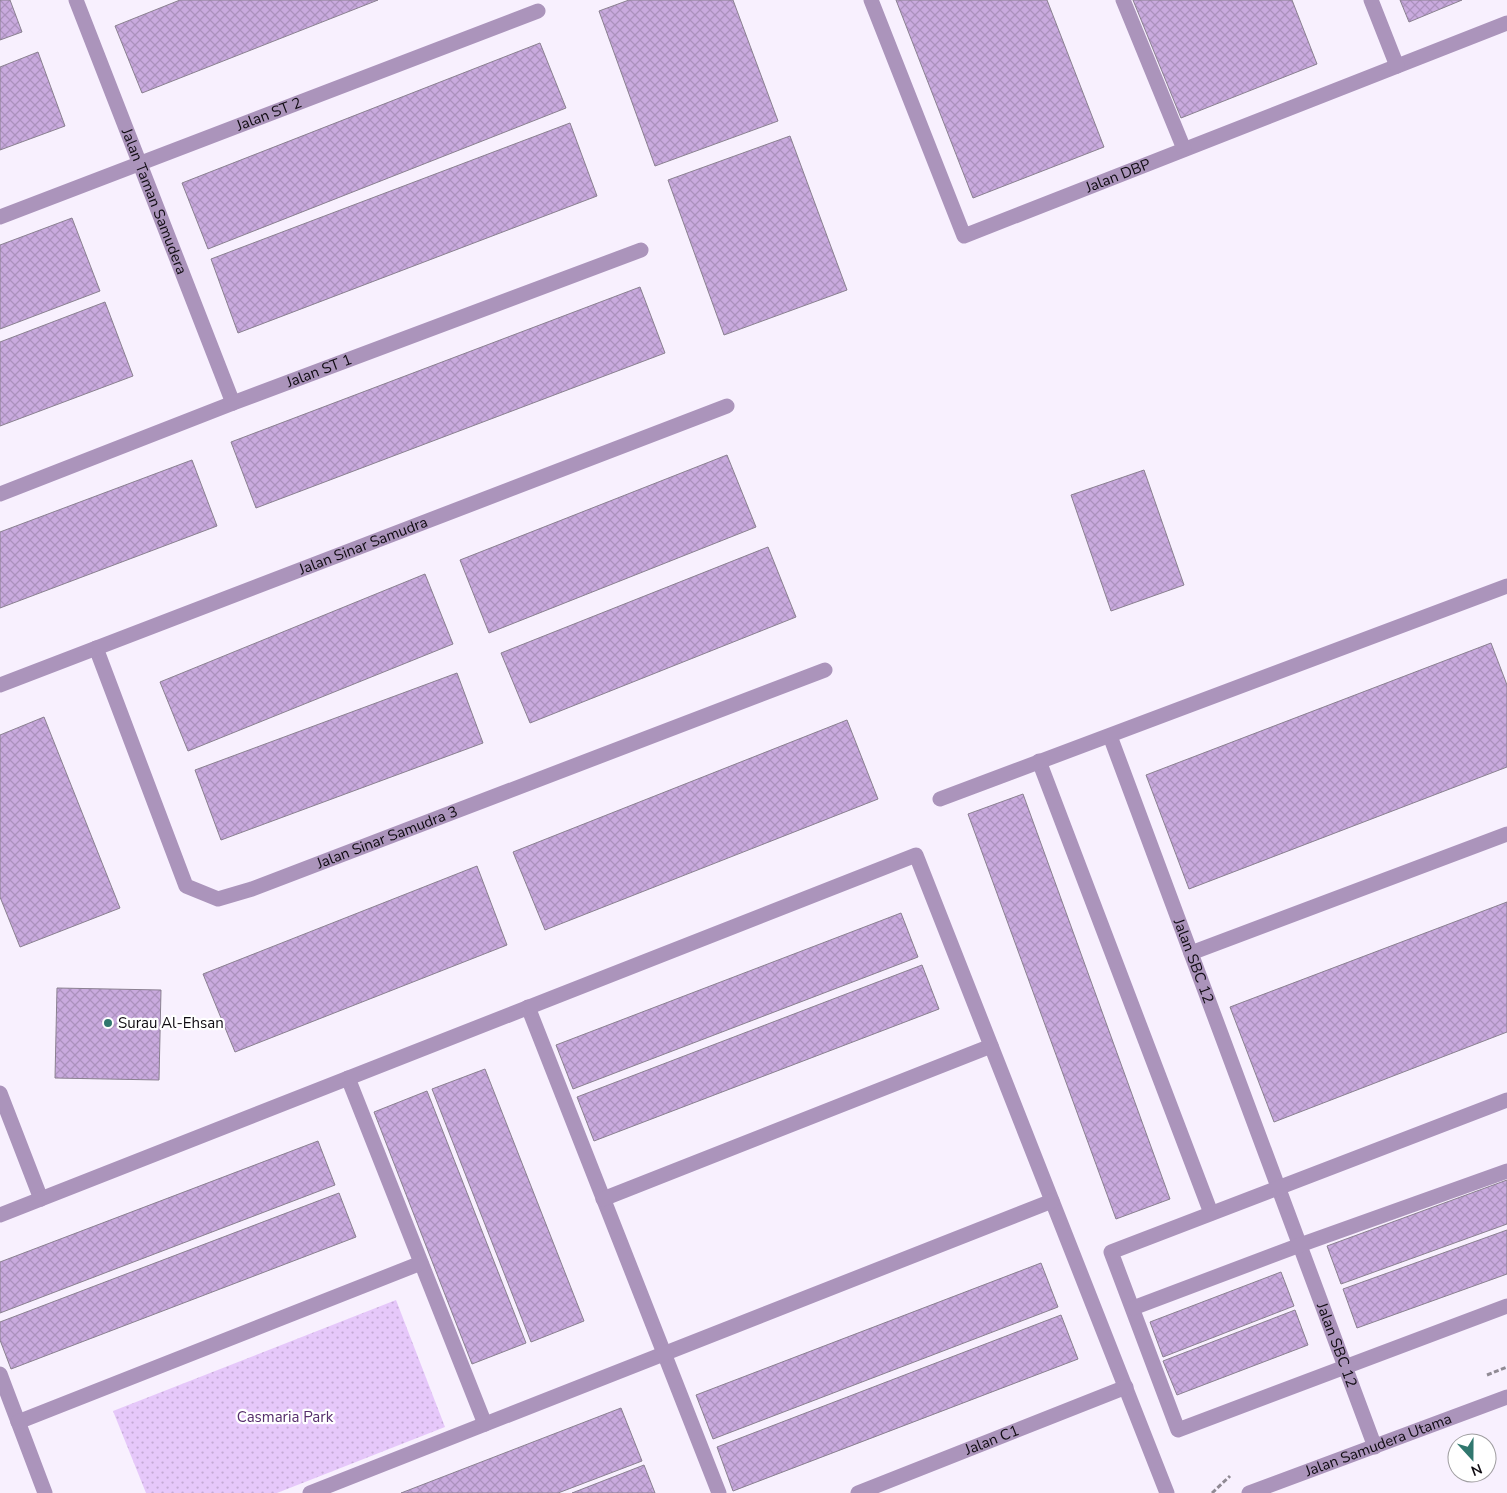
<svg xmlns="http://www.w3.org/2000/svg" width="1507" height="1493" font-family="'Nunito Sans',sans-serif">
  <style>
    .grass { fill: url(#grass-dots) }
    .building { fill: url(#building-cross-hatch); stroke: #8a8090 }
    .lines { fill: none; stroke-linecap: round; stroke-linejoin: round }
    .path { stroke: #908a94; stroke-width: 3; stroke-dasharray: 5 2.5; stroke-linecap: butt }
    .minor { stroke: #ab94bb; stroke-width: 15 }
    .poi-dot { fill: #30776e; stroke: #fff; stroke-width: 2 }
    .labels { text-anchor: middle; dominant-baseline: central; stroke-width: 4.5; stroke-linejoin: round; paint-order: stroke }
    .street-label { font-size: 15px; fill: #0f0b11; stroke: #fff }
    .poi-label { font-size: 15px; fill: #0f0b11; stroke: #fff; text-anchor: start }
    .park-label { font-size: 15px; fill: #562e6c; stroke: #fff }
  </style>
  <defs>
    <pattern id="grass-dots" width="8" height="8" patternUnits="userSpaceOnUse" patternTransform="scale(1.25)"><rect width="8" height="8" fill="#e6c8fa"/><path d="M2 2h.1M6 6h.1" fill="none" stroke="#c4aad5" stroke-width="1.8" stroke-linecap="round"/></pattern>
    <pattern id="building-cross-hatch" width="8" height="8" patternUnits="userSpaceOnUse" patternTransform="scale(1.25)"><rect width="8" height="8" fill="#c9aade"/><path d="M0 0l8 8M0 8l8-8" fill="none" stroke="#ab91bd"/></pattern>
  </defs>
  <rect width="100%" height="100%" fill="#f8f0fe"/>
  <polygon class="grass" points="396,1300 445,1427 277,1493 146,1493 113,1411"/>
  <g class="building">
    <polygon points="0,0 10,0 22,32 0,40"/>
    <polygon points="180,0 378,0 142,93 115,26"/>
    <polygon points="629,0 733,0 778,121 655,166 599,11"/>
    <polygon points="896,0 1047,0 1104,147 973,198"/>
    <polygon points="1133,0 1292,0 1317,64 1181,118"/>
    <polygon points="1400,0 1462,0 1409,22"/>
    <polygon points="540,43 566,108 208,249 182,183"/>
    <polygon points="38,52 65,126 0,150 0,67"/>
    <polygon points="570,123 597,196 238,333 211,259"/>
    <polygon points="790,136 847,290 724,335 668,180"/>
    <polygon points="72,218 100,291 0,329 0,245"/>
    <polygon points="640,287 665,353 256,508 231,442"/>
    <polygon points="105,302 133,376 0,426 0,342"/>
    <polygon points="727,455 756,527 489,633 460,560"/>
    <polygon points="192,460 217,526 0,608 0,532"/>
    <polygon points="1144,470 1184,585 1111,611 1071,495"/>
    <polygon points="768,547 796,617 530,723 501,653"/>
    <polygon points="425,574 453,644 188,751 160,682"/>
    <polygon points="1491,643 1507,685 1507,767 1189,889 1146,775"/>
    <polygon points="457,673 483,743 221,840 195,770"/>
    <polygon points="44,717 120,908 20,947 0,897 0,735"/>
    <polygon points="847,720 878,799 545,930 513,852"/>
    <polygon points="1023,794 1170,1199 1116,1219 968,814"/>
    <polygon points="477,866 507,945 235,1052 203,974"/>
    <polygon points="1507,902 1507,1032 1274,1122 1230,1007"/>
    <polygon points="901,913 918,957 573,1089 556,1045"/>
    <polygon points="922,965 939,1009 594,1141 577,1097"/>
    <polygon points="57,988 161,990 159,1080 55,1078"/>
    <polygon points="485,1069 584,1321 531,1342 432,1089"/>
    <polygon points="427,1091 526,1343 472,1364 374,1112"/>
    <polygon points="318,1141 335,1185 0,1313 0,1262"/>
    <polygon points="1507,1180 1507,1224 1341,1284 1327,1246"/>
    <polygon points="339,1193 356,1237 11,1369 0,1340 0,1322"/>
    <polygon points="1507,1230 1507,1274 1357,1328 1343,1289"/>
    <polygon points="1041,1263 1058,1307 713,1439 696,1395"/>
    <polygon points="1281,1272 1294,1306 1163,1357 1150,1322"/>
    <polygon points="1295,1310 1308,1345 1177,1395 1163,1361"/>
    <polygon points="1061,1315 1078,1359 733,1491 717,1447"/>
    <polygon points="621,1408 642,1461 558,1493 401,1493"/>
    <polygon points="644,1465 655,1493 572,1493"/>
  </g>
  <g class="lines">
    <g class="path">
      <polyline points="1487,1375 1507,1367"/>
      <polyline points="1212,1493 1230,1476"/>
    </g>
    <g class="minor">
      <path id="s1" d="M76,0L233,403"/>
      <path id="s2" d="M871,0L964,236L1507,23"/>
      <polyline points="1123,0 1184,149"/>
      <polyline points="1371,0 1397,66"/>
      <path id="s3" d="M0,217L538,11"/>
      <path id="s4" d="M0,494L233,403L641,250"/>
      <path id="s5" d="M96,648L186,886L218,899L252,889L825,670"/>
      <path id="s6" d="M0,685L727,406"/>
      <path id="s7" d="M1110,736L1375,1447"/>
      <polyline points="1039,761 1211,1213"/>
      <polyline points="940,799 1507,586"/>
      <polyline points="1191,953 1507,834"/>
      <polyline points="528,1007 719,1493"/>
      <polyline points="348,1078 485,1424"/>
      <polyline points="0,1093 41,1199"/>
      <polyline points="1507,1100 1111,1252 1178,1430 1507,1306"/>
      <polyline points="603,1199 991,1046"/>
      <polyline points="0,1215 916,855 1167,1493"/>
      <polyline points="1133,1308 1300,1245 1507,1171"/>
      <polyline points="0,1374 45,1493"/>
      <polyline points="18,1422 421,1263"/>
      <polyline points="310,1493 1052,1201"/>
      <path id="s8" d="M858,1493L1126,1387"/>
      <path id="s9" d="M1249,1493L1507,1397"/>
    </g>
  </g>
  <circle class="poi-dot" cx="108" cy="1023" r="5"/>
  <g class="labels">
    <g class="street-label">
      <text stroke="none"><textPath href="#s3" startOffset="288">Jalan ST 2</textPath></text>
      <text stroke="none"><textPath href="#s2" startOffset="419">Jalan DBP</textPath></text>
      <text stroke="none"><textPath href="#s1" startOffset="216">Jalan Taman Samudera</textPath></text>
      <text stroke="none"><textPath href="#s4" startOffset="342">Jalan ST 1</textPath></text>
      <text stroke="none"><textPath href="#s6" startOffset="389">Jalan Sinar Samudra</textPath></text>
      <text stroke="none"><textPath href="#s5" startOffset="469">Jalan Sinar Samudra 3</textPath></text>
      <text stroke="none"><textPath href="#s7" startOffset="240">Jalan SBC 12</textPath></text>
      <text stroke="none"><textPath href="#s7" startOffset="650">Jalan SBC 12</textPath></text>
      <text stroke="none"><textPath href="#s8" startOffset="144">Jalan C1</textPath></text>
      <text stroke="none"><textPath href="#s9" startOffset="138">Jalan Samudera Utama</textPath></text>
    </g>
    <g class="poi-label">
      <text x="118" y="1023">Surau Al-Ehsan</text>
    </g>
    <g class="park-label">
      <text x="285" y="1417">Casmaria Park</text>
    </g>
  </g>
  <g transform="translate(1472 1458) rotate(159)"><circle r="24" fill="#ffffff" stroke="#9f9da0"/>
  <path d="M0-4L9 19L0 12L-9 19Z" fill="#30776e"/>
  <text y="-8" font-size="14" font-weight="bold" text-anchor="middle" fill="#0f0b11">N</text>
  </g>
</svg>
